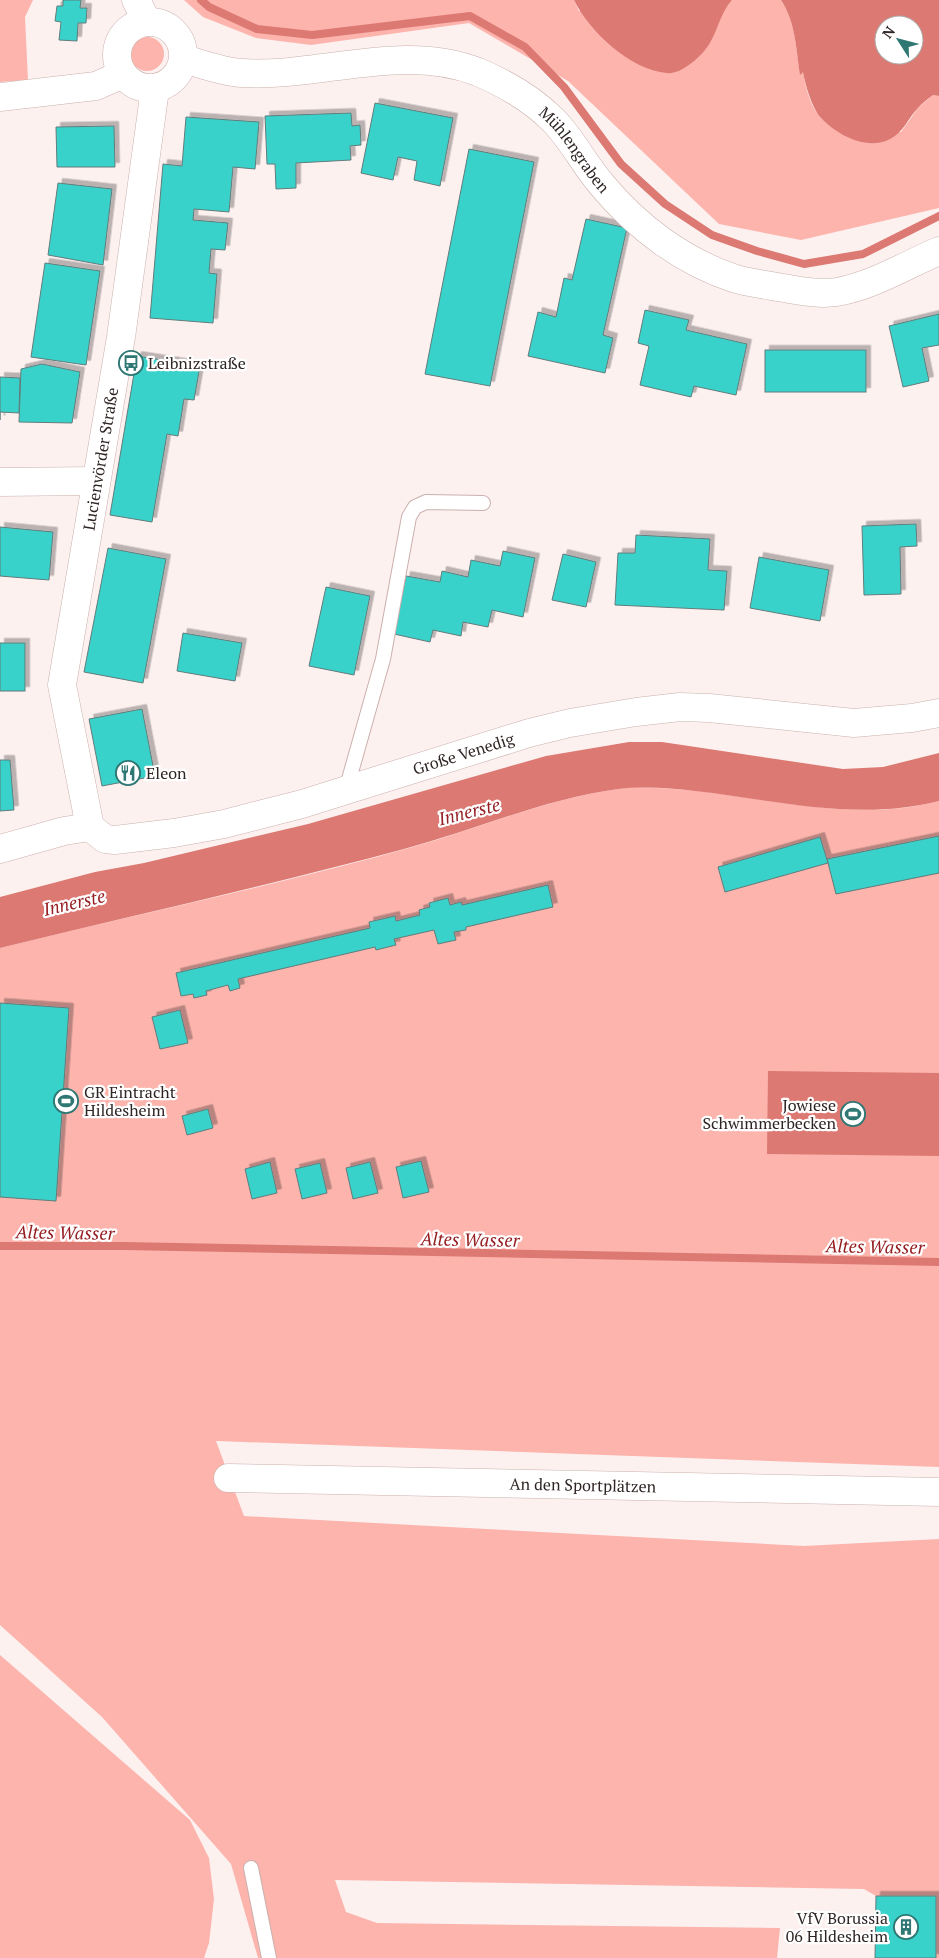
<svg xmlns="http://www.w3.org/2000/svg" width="939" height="1958" font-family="'PT Serif',serif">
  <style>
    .green { fill: #fcb4ad }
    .water { fill: #dc7972; fill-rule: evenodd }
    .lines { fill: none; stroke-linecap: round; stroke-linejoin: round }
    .stream { stroke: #dc7972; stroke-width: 8 }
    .building { fill: #38d2cb; stroke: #617c7a; filter: url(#shadow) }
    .lane-casing { stroke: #cbb0ad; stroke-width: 16 }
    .street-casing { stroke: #cbb0ad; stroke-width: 29 }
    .lane { stroke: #fff; stroke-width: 14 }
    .street { stroke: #fff; stroke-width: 28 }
    .labels { text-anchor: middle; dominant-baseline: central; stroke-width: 4.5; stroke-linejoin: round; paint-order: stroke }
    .street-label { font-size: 16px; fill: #2f2524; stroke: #fff }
    .poi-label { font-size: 16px; fill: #2f2524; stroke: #fff; text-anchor: start }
    .water-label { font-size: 18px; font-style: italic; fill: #951f22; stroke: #fff }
  </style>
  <defs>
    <filter id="shadow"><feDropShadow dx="4.5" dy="-4.5" stdDeviation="0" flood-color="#0004"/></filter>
  </defs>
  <rect width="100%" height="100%" fill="#fdf1f0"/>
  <g class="green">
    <polygon points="0,0 33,0 25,17 28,80 0,82"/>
    <path d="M184,0H574L579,11L728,5L732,0H781C796,22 796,48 800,74L803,71C805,88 813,117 830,125C841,130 886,131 901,132L918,108L933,95L939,96V208L801,240L719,224L568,81L469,23L311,45L256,38L203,17Z"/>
    <circle cx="147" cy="54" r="17"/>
    <path d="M635,787C666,788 696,790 727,795C799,804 866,820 939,801V1467L216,1441L244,1516L804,1546L939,1539V1958H936V1896H876L864,1889L335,1880L346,1912L377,1923L780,1928L777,1958H258L231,1864L102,1717L0,1625V948C138,914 279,885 416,846C488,825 559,794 635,787Z"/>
    <polygon points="0,1655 190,1820 209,1858 214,1899 209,1943 204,1958 0,1958"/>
  </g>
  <g class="water">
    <path d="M574,0H732C719,14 717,36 705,50C697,60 679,75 667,73C630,70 589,31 574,0Z"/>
    <path d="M781,0H939V96L933,95C928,99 922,103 918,108C908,118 904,132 890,139C867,151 837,135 821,118C812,108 805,84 803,72L800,75C796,49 796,23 781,0ZM884,25H914V55H884Z"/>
    <path d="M629,742H662L843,769L883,767L939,753V801C857,822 776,800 695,791C669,788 643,786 618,789C544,799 475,830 404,849C270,885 135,915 0,948V897L95,872L144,863L308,824L546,756Z"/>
    <polygon points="768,1071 939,1073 939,1156 767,1154"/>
  </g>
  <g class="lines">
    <g class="stream">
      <polyline points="201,0 209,7 257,29 312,35 470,16 525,47 564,87 621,164 665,204 712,235 757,251 804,264 863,254 939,216"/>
      <polyline points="0,1246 124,1246 939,1262"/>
    </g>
  </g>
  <g class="building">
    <polygon points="63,0 81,0 80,8 87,8 86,23 78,23 77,41 59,40 61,22 55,21 57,6 63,6"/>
    <polygon points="375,103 453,118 440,186 414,180 417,161 398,157 393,180 361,173"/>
    <polygon points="351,113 352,126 360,125 361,145 350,146 351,160 296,163 296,188 276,189 275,164 267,164 265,116"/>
    <polygon points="186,117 259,122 255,169 233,167 229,212 194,209 193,220 228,223 225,250 211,249 209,273 217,274 213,323 150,318 163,164 182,166"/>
    <polygon points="114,126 115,167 57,167 56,127"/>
    <polygon points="469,149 534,162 490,386 425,374"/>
    <polygon points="58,183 112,189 103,265 48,255"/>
    <polygon points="586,219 627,228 603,335 613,338 605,373 528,356 538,312 556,317 564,278 572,280"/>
    <polygon points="45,263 100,271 86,365 31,357"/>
    <polygon points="645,310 689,320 686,330 747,344 736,395 694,386 691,397 640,385 649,346 638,343"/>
    <polygon points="939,314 939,345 922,348 929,381 903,387 889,326"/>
    <rect x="765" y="350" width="101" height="42"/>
    <polygon points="137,356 200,366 194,400 184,399 178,436 167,434 152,522 110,515"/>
    <polygon points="42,364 80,372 72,423 19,422 21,369"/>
    <polygon points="0,377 20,378 19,413 0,412 0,420"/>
    <polygon points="916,524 917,546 900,547 901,594 864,595 862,526"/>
    <polygon points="0,527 53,532 49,580 0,576"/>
    <polygon points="636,535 710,539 708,570 727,571 724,610 615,605 618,553 635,553"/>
    <polygon points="108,548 166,559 143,683 84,672"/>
    <polygon points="503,551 535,558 523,617 492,610 488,627 463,622 461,636 433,630 430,642 394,634 406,576 440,582 442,571 468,577 471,560 500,566"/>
    <polygon points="563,554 596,562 586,607 552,600"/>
    <polygon points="759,557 829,570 820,621 750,608"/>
    <polygon points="326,587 370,596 354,675 309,666"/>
    <polygon points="183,633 242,643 235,681 177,671"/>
    <rect x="0" y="643" width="25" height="48"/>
    <polygon points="142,709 155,776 102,786 89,719"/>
    <polygon points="0,760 10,760 14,810 0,811"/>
    <polygon points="939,836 939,873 836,894 827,859"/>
    <polygon points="820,837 828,863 725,892 718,867"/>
    <polygon points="548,885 553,907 466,927 466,930 454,932 456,940 438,944 434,930 394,939 396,945 376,950 375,947 238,979 240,988 230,991 228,985 206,991 207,995 194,998 193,994 181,996 176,973 370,928 369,922 395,916 396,921 420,915 419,910 430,907 429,903 448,898 450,905 461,902 462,905"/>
    <polygon points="0,1003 69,1008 56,1201 0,1197"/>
    <polygon points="180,1010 188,1043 160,1049 152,1017"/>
    <polygon points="208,1109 213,1128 187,1135 182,1116"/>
    <polygon points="421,1161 429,1192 403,1198 396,1167"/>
    <polygon points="270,1162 277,1193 252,1199 245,1169"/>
    <polygon points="370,1162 378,1193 353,1199 346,1168"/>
    <polygon points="320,1163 327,1193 302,1199 295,1169"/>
    <polygon points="876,1896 936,1896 936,1958 875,1958"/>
  </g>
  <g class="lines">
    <defs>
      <g id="lane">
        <polyline points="346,790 383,659 409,517 415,507 426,502 483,503"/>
        <polyline points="251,1868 269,1958"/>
      </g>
      <g id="street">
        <polyline points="136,0 147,22"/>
        <circle cx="150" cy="55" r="33"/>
        <path id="s1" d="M184,59C202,64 223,72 242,73C320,78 402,42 478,72C504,83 533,100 553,120C572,139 584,164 602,185C637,227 683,262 736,279C749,283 764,284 777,287C797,290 817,295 837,292C872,286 906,265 939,251"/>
        <polyline points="0,97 96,86 123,74"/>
        <polyline points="0,482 96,481"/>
        <path id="s2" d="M90,827L105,839L115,840L174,833L224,824L302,804L529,733L570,723L636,712L680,707L709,708L854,723L912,718L939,713"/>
        <path id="s3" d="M90,827L62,685L121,337L155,89"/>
        <polyline points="0,849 64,831 90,827"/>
        <path id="s4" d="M228,1478L939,1492"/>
      </g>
    </defs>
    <use href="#lane" class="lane-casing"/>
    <use href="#street" class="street-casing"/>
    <use href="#lane" class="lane"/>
    <use href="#street" class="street"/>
  </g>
  <defs>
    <symbol id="bus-ring" viewBox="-11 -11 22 22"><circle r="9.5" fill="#fff" stroke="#2e7773" stroke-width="1.5"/><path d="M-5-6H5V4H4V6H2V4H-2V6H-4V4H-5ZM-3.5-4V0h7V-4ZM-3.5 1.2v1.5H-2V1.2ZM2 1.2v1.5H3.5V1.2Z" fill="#2e7773"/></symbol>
    <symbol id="restaurant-ring" viewBox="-11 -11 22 22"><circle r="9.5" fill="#fff" stroke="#2e7773" stroke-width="1.5"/><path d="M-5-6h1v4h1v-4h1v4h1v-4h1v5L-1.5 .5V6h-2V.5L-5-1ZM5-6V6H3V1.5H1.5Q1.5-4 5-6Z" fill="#2e7773"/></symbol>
    <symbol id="stadium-ring" viewBox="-11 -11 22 22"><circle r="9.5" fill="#fff" stroke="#2e7773" stroke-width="1.5"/><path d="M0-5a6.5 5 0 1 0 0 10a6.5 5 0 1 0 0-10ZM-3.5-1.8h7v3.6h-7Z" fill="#2e7773"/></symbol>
    <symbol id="building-ring" viewBox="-11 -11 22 22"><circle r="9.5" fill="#fff" stroke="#2e7773" stroke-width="1.5"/><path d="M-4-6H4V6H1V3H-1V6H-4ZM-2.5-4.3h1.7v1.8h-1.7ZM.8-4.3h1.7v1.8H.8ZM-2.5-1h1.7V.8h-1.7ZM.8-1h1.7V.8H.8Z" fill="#2e7773"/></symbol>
  </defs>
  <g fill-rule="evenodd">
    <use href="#bus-ring" x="117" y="349" width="28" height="28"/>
    <use href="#restaurant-ring" x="114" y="759" width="28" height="28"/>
    <use href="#stadium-ring" x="52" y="1087" width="28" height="28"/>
    <use href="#stadium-ring" x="839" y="1100" width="28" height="28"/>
    <use href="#building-ring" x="892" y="1913" width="28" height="28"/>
  </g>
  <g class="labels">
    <g class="street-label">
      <text stroke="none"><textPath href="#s1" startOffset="424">Mühlengraben</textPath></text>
      <text stroke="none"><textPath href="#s3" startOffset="374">Lucienvörder Straße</textPath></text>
      <text stroke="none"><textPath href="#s2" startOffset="389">Große Venedig</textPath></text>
      <text stroke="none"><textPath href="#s4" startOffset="355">An den Sportplätzen</textPath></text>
    </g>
    <g class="poi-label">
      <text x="148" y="363">Leibnizstraße</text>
      <text x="146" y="773">Eleon</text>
      <text x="84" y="1092">GR Eintracht<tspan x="84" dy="18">Hildesheim</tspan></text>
      <text x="836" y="1105" text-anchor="end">Jowiese<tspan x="836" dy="18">Schwimmerbecken</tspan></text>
      <text x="888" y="1918" text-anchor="end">VfV Borussia<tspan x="888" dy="18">06 Hildesheim</tspan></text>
    </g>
    <g class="water-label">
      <text transform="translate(469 811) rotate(-14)">Innerste</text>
      <text transform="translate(74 902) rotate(-13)">Innerste</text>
      <text transform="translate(65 1232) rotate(1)">Altes Wasser</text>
      <text transform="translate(470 1239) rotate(1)">Altes Wasser</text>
      <text transform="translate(875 1246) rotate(1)">Altes Wasser</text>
    </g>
  </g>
  <g transform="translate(899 40) rotate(306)"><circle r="24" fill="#ffffff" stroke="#aca8a7"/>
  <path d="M0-4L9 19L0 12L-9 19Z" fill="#2e7773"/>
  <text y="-8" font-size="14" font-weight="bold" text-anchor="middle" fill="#2f2524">N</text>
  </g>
</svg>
